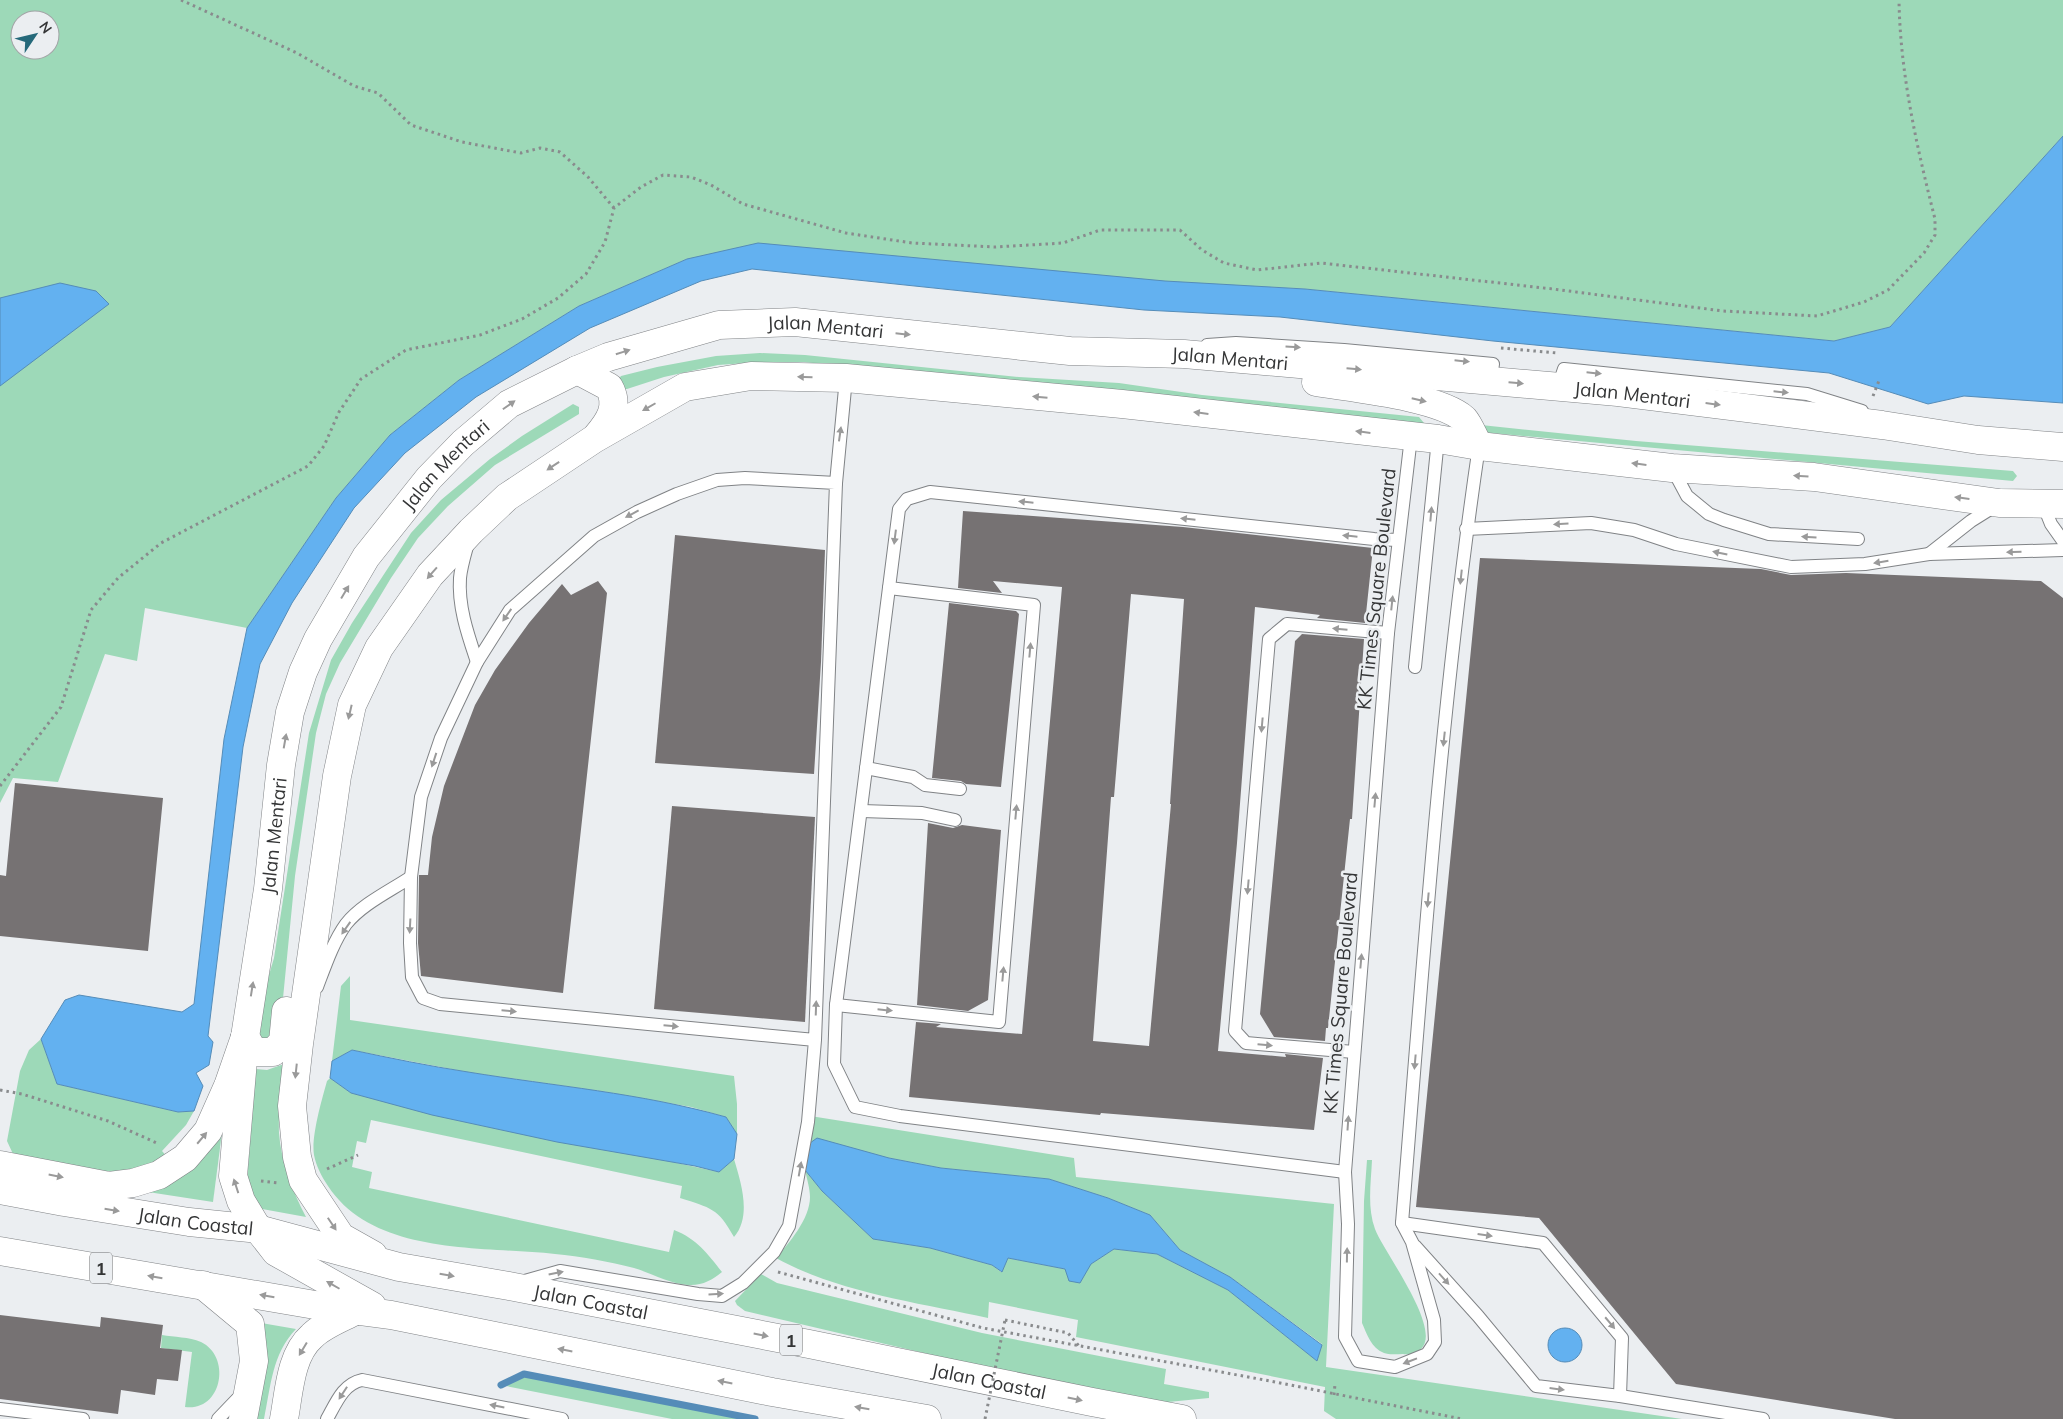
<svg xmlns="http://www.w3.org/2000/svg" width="2063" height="1419" font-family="Mulish,sans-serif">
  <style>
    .green { fill: #9dd9b8; fill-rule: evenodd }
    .water { fill: #63b1f0; stroke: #558cb8 }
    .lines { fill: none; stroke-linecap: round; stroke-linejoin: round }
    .stream { stroke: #558cb8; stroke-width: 7 }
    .building { fill: #767273; fill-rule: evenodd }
    .lane-casing { stroke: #808386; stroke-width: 14 }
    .secondary-casing { stroke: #808386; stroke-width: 29 }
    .primary-casing { stroke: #808386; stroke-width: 29 }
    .highway-casing { stroke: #808386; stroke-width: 29 }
    .path { stroke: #898b8d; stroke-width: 3; stroke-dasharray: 2.5 4; stroke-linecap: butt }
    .lane { stroke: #fff; stroke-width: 12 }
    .secondary { stroke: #fff; stroke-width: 28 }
    .primary { stroke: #fff; stroke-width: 28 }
    .highway { stroke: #fff; stroke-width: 28 }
    .path-bridge { stroke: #898b8d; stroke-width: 3; stroke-dasharray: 2.5 4; stroke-linecap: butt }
    .oneway { fill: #9a9a9a }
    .labels { text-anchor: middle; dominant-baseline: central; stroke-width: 5; stroke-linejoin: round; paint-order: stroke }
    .shield { fill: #ebeef1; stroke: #6b6c6e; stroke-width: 1 }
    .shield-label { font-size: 18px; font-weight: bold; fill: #343536 }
    .street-label { font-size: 19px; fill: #343536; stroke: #ebeef1 }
  </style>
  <rect width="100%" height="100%" fill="#ebeef1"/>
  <g class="green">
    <path d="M0,0H2063V136L1890,327L1834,341L1305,289L687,259L579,306L459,380L390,435L336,498L247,628L145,608L137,661L105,654L58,782L13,778L0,803ZM20,20H50V50H20Z"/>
    <polygon points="760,353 805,355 1019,377 1119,383 1202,395 1419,417 1424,423 1423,425 1017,386 804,362 761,362 718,365 664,377 627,389 624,389 618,380 621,376 657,367 716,356"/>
    <polygon points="573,404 579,407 579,414 495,465 448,506 418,538 391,578 340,663 326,694 316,733 295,876 279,1039 273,1044 259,1037 266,985 274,958 309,733 331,660 352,623 411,533 441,500 490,459 522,436"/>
    <polygon points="1481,425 1636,441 2013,471 2017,476 2013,481 1481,432"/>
    <polygon points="350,976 350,1020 734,1076 737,1104 737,1134 726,1117 691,1107 607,1092 467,1072 352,1050 332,1061 341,986"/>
    <polygon points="41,1039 57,1084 178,1112 194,1111 186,1125 162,1151 171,1161 130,1176 13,1154 7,1141 20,1071 29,1050"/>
    <path d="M284,1064C282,1087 278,1110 279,1133C281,1162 293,1192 306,1217L245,1206L256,1069L267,1070Z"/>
    <path d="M330,1078L351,1093L719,1172L734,1159C741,1183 752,1216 734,1237C718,1208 711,1208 680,1198L682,1186L371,1120L366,1143L357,1141L352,1167L372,1172L369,1188L669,1252L674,1230C697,1239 707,1253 722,1272C712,1280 702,1286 688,1285C670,1284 651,1273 634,1268C610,1262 580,1256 555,1254C482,1246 374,1256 328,1186C322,1177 316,1166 314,1155C311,1137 322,1099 327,1081Z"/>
    <path d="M804,1115L1074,1158L1076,1177L1334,1204L1326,1367L1682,1419H1336L1324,1411L1325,1387L1076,1337L1078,1320L989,1302L988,1318C920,1303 837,1292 776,1258C789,1243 810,1219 810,1197C810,1189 807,1179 805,1170L822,1191L873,1239L930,1248L992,1265L1001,1272L1008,1258L1065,1269L1091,1264L1114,1249L1157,1254L1228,1290L1317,1361L1322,1344L1230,1277L1180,1250L1150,1215L1108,1198L1049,1179L941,1168L889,1158L806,1146Z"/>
    <polygon points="224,1117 213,1202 148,1192"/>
    <path d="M1367,1160H1372C1371,1183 1367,1207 1375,1229C1383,1251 1443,1329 1421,1349C1417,1353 1408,1355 1403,1354C1397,1354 1389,1355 1384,1353C1371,1348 1367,1334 1362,1323L1364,1201Z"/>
    <polygon points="761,1274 777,1283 982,1333 1166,1369 1164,1384 1209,1392 1209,1398 1158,1403 979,1366 745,1311 737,1305 735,1301"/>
    <path d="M249,1321L296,1329C272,1354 271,1386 264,1419H249Z"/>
    <path d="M162,1335C174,1337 189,1337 201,1342C232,1357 222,1412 185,1407L192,1352L161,1348Z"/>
    <polygon points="524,1374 755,1419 672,1419 501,1385"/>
  </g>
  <g class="water">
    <polygon points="2063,136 2063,403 1964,396 1928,404 1829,373 1493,341 1280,317 1144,310 752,269 701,281 590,328 476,397 405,453 354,508 292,603 260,664 243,747 208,1036 213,1042 209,1065 196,1073 203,1086 194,1111 178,1112 57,1084 41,1039 65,1000 79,995 182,1012 194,1004 224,739 247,628 336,498 390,435 459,380 579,306 687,259 758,243 1165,281 1305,289 1834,341 1890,327"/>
    <polygon points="60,283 96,291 109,304 0,386 0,298"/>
    <path d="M352,1050C390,1058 429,1066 468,1072C554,1086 641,1093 726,1117L737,1134L734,1159L719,1172L695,1166L557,1142L432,1115L351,1093L330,1078L332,1061Z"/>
    <polygon points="817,1138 889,1158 941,1168 1049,1179 1108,1198 1150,1215 1180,1250 1230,1277 1322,1345 1317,1361 1228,1290 1157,1254 1114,1249 1091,1264 1080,1283 1069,1281 1065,1269 1008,1258 1002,1272 992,1265 930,1248 873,1239 822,1191 805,1170 806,1146"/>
    <circle cx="1565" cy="1345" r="17"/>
  </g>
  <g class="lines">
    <polyline class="stream" points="501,1385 524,1374 755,1419"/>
  </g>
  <g class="building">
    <path d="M963,511L1183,527L1373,548L1365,623L1317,618L1320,615L1255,607L1237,843L1218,1051L1286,1057L1285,1054L1323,1058L1314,1130L1101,1113L1100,1115L909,1097L916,1022L941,1024L936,1027L1022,1034L1062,587L993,581L1002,593L958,588ZM1131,594L1184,599L1170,804H1171L1149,1046L1093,1041L1111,797H1114Z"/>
    <polygon points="675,535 825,550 821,662 814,774 655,763"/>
    <polygon points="1480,558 1761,569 1791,575 1846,573 2041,581 2063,598 2063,1419 1895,1419 1676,1384 1539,1218 1416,1207"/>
    <polygon points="598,581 607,593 563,993 421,976 418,943 419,875 428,875 432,837 444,786 475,705 495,670 529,623 562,584 571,595"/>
    <polygon points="949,603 1016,611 1019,614 1001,787 966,784 961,781 932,778"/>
    <polygon points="1302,634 1364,639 1352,819 1350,819 1328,1028 1326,1028 1325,1041 1274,1037 1260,1014 1295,641"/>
    <polygon points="15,783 163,798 148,951 0,936 0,875 6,876"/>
    <polygon points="672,806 815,817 805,1022 654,1009"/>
    <polygon points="928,823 953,828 962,825 1001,830 988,1000 968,1011 917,1005"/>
    <polygon points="0,1315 100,1327 101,1317 163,1325 160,1348 182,1350 178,1381 157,1379 155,1395 121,1390 118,1414 0,1399"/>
  </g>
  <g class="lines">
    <defs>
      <g id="lane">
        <polyline points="1207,345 1236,343 1344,350 1493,364 1491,378"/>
        <polyline points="1558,387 1564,369 1807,394 1862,411"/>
        <path d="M1411,437L1388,633L1345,1172L1348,1224L1345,1337L1358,1361L1395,1367L1427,1354L1435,1342L1434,1320L1412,1242L1402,1223C1423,964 1441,703 1479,446"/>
        <polyline points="1672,468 1687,496 1709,514 1724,520 1769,534 1858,539"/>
        <polyline points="836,483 846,378"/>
        <polyline points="2043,504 2051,524 2063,541"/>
        <polyline points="1466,529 1591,523 1634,530 1676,544 1791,567 1865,564 1929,554 2063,550"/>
        <path d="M468,543C465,554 461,567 460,578C458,607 468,635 477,662"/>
        <polyline points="1929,554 1971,521 1995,506"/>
        <polyline points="1415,667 1438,439"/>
        <polyline points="866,768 913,777 925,785 960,789"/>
        <polyline points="862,811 922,813 955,820"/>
        <path d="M317,987C325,966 333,942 346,924C362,904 390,891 411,877"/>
        <polyline points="836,1005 999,1022 1034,605 889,588"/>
        <polyline points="1354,1052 1246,1043 1235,1031 1269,639 1287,624 1388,633"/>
        <polyline points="1345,1172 900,1116 855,1107 834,1064 836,1005 899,509 907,499 930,492 1374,539 1398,540"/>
        <polyline points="1402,1223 1543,1243 1622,1338 1620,1396"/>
        <polyline points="1415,1246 1478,1316 1536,1386 1620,1396 1763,1419"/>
        <polyline points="521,1282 560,1271 698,1294 722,1296 743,1283 774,1252 789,1226 808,1122 815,1040 836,483 745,478 717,480 677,494 637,512 594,536 510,610 477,662 441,738 421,797 411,877 410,943 412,977 423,998 440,1004 815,1040"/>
        <polyline points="0,1409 83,1419"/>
        <polyline points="218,1419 242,1394"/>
        <path d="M327,1419C336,1403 343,1384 362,1380L562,1419"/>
      </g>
      <g id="secondary">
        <polyline points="203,1285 250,1324 254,1361 243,1419"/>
        <path d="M284,1419C289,1393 290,1355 312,1336C323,1325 342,1318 355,1311"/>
      </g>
      <g id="primary">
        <path d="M577,370L609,387C620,406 609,422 597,436"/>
        <path d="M1316,382C1351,388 1438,396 1464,419C1470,426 1474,438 1479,446"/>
        <polyline points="245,1037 254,1052 273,1052 283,1042 286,1011"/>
        <path id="s1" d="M258,1229L241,1201L233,1176L245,1037L268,889L281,765L290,712L303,672L318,639L366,557L429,478L463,443L509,404L577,370L608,357L719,325L795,322L1070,351L1184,354L1618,392L1882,425L1978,440L2063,447"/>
        <polyline points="373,1255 341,1237 303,1180 297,1157 292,1106 299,1044 337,776 352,705 379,648 430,575 471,531 507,497 594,439 685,387 751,376 846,378 1122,404 1438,439 1479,446 1672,468 1814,477 1999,503 2063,504"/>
      </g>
      <g id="highway">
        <polyline points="0,1165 109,1186 133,1183 159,1175 185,1158 208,1131 228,1086 245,1037"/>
        <path id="s2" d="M0,1190L64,1202L189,1222L258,1229L399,1267L509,1286L809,1344L1092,1402L1182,1419"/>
        <polyline points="258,1229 276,1252 372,1306"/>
        <polyline points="0,1251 315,1305 391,1315 772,1392 927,1419"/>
      </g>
    </defs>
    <use href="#lane" class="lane-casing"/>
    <use href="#secondary" class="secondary-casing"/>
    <use href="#primary" class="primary-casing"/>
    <use href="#highway" class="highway-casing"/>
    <g class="path">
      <polyline points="181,0 297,53 354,86 378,93 411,125 462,142 521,153 540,148 560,152 588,177 614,208"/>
      <polyline points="1501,348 1557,353"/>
      <polyline points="1873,396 1880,378"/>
      <path d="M0,786L61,707L91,610L118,578L161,543L308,466L324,446L339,412L361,379L406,350L480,335L522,319L558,298L586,274L605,242L614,208L641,187L663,175L691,177L711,185L743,204L846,233L912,243L995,247L1063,243L1100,230H1180L1202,250L1224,263L1257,270L1321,263L1553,289L1723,311L1817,316L1864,302L1888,290L1924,253L1935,235V219C1917,148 1900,73 1899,0"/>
      <polyline points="0,1090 22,1094 108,1121 159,1144"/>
      <polyline points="327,1169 358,1155"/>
      <polyline points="261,1181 279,1183"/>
      <polyline points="778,1272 983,1328 1270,1381 1462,1419"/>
      <polyline points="1005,1320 1068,1333 1079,1346"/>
      <polyline points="1334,1395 1335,1384"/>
    </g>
    <use href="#lane" class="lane"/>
    <use href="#secondary" class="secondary"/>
    <use href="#primary" class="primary"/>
    <use href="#highway" class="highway"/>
    <polyline class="path-bridge" points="985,1419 1005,1320"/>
  </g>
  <defs><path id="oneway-solid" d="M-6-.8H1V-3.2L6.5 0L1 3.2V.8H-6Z" transform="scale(1.25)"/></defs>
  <g class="oneway">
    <use href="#oneway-solid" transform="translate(903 334) rotate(6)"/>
    <use href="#oneway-solid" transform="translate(1293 347) rotate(4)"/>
    <use href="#oneway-solid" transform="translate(623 352) rotate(-17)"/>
    <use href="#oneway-solid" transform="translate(1462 361) rotate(6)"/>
    <use href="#oneway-solid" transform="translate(1354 369) rotate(5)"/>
    <use href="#oneway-solid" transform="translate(1594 373) rotate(6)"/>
    <use href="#oneway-solid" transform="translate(805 377) rotate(-179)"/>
    <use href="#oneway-solid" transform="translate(1516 383) rotate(5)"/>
    <use href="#oneway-solid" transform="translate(1781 392) rotate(6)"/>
    <use href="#oneway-solid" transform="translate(1040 397) rotate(-175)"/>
    <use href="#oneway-solid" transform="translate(1419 400) rotate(13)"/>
    <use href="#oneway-solid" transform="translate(1713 404) rotate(7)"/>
    <use href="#oneway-solid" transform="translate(509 405) rotate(-35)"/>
    <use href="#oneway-solid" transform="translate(649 407) rotate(150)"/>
    <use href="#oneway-solid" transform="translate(1201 413) rotate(-173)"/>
    <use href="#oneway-solid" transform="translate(1363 432) rotate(-173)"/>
    <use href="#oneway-solid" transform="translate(840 434) rotate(-82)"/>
    <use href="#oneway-solid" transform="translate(1639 464) rotate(-173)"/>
    <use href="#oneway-solid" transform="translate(553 466) rotate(146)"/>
    <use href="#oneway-solid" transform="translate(1801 476) rotate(-176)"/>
    <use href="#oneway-solid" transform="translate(1962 498) rotate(-173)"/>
    <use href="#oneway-solid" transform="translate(1026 502) rotate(-174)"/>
    <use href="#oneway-solid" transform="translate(632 514) rotate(152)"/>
    <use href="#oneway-solid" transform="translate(1431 514) rotate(-85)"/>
    <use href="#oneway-solid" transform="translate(1188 519) rotate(-174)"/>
    <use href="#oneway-solid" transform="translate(1561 524) rotate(177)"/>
    <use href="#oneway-solid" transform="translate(1350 536) rotate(-174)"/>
    <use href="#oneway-solid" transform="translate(895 537) rotate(97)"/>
    <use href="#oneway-solid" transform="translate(1809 537) rotate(-177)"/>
    <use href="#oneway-solid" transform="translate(2014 552) rotate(178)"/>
    <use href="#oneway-solid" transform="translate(1720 553) rotate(-168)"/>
    <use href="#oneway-solid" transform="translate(1881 562) rotate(171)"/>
    <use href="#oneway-solid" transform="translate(432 573) rotate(131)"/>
    <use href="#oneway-solid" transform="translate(1461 577) rotate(96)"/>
    <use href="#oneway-solid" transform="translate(345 592) rotate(-59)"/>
    <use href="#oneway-solid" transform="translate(1392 603) rotate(-84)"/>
    <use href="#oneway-solid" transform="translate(507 615) rotate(125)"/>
    <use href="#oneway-solid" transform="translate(1340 629) rotate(-175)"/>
    <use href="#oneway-solid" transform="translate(1030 650) rotate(-85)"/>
    <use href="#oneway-solid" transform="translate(350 712) rotate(103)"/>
    <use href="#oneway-solid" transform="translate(1262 725) rotate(95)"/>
    <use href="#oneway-solid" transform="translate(1444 739) rotate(96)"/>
    <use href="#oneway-solid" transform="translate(285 741) rotate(-80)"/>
    <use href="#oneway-solid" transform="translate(434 760) rotate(108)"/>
    <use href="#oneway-solid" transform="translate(1375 800) rotate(-85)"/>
    <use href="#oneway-solid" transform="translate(1016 812) rotate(-85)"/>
    <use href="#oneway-solid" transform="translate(1248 887) rotate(95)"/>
    <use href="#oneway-solid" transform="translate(1428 900) rotate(95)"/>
    <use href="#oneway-solid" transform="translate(410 926) rotate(93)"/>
    <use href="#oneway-solid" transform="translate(346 928) rotate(125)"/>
    <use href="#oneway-solid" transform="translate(1361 961) rotate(-85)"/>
    <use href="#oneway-solid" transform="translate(1003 974) rotate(-85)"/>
    <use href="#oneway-solid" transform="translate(252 989) rotate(-81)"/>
    <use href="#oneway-solid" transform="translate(816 1008) rotate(-88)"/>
    <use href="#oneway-solid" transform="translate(885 1010) rotate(6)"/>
    <use href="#oneway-solid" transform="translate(509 1011) rotate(5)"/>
    <use href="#oneway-solid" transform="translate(671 1026) rotate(5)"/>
    <use href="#oneway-solid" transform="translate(1265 1045) rotate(5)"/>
    <use href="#oneway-solid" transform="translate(1415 1062) rotate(95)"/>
    <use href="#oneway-solid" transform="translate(296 1071) rotate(96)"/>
    <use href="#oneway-solid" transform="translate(1348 1123) rotate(-86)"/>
    <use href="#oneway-solid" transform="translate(202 1138) rotate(-50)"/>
    <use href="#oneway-solid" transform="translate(800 1169) rotate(-80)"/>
    <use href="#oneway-solid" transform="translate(56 1176) rotate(11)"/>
    <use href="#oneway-solid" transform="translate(236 1186) rotate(-108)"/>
    <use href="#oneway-solid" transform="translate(112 1210) rotate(9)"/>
    <use href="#oneway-solid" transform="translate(332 1224) rotate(56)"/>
    <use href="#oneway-solid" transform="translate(1485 1235) rotate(8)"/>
    <use href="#oneway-solid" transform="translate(1347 1255) rotate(-89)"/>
    <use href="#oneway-solid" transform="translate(556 1273) rotate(-11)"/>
    <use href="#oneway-solid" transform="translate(447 1275) rotate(10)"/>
    <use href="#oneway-solid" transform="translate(155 1277) rotate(-170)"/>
    <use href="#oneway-solid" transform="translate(1444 1279) rotate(48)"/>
    <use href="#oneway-solid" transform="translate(333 1285) rotate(-150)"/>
    <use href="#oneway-solid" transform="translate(716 1294) rotate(-3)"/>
    <use href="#oneway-solid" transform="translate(267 1296) rotate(-170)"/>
    <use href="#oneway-solid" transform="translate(1610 1323) rotate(50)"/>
    <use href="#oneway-solid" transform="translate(761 1335) rotate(11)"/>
    <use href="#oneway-solid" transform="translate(303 1349) rotate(121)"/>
    <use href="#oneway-solid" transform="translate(565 1350) rotate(-169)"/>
    <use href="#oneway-solid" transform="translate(1410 1361) rotate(159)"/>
    <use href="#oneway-solid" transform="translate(725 1382) rotate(-169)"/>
    <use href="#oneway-solid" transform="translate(1557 1389) rotate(7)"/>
    <use href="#oneway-solid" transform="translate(343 1393) rotate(123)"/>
    <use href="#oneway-solid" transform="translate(1075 1399) rotate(12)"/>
    <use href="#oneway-solid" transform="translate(497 1406) rotate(-169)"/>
    <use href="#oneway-solid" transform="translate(862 1408) rotate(-170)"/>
  </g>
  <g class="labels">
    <g class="shield">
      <rect x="90" y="1252.5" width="22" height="31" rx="4"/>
      <rect x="780" y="1324.5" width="22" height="31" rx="4"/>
    </g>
    <g class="shield-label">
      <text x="101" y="1268">1</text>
      <text x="791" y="1340">1</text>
    </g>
    <g class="street-label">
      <text stroke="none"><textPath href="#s1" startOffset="1242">Jalan Mentari</textPath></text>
      <text stroke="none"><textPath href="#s1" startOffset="1648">Jalan Mentari</textPath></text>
      <text stroke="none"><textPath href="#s1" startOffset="2052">Jalan Mentari</textPath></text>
      <text stroke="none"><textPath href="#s1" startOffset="822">Jalan Mentari</textPath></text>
      <text transform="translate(1376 589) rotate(-84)">KK Times Square Boulevard</text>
      <text stroke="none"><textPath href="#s1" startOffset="402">Jalan Mentari</textPath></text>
      <text transform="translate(1340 993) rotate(-85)">KK Times Square Boulevard</text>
      <text stroke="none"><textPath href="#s2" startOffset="198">Jalan Coastal</textPath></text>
      <text stroke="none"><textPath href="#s2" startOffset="602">Jalan Coastal</textPath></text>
      <text stroke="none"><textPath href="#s2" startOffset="1008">Jalan Coastal</textPath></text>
    </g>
  </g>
  <g transform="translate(35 35) rotate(55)"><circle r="24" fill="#ebeef1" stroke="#a2a4a6"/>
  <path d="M0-4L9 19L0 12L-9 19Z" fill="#25697a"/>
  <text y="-8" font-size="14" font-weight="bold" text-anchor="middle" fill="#343536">N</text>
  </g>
</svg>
